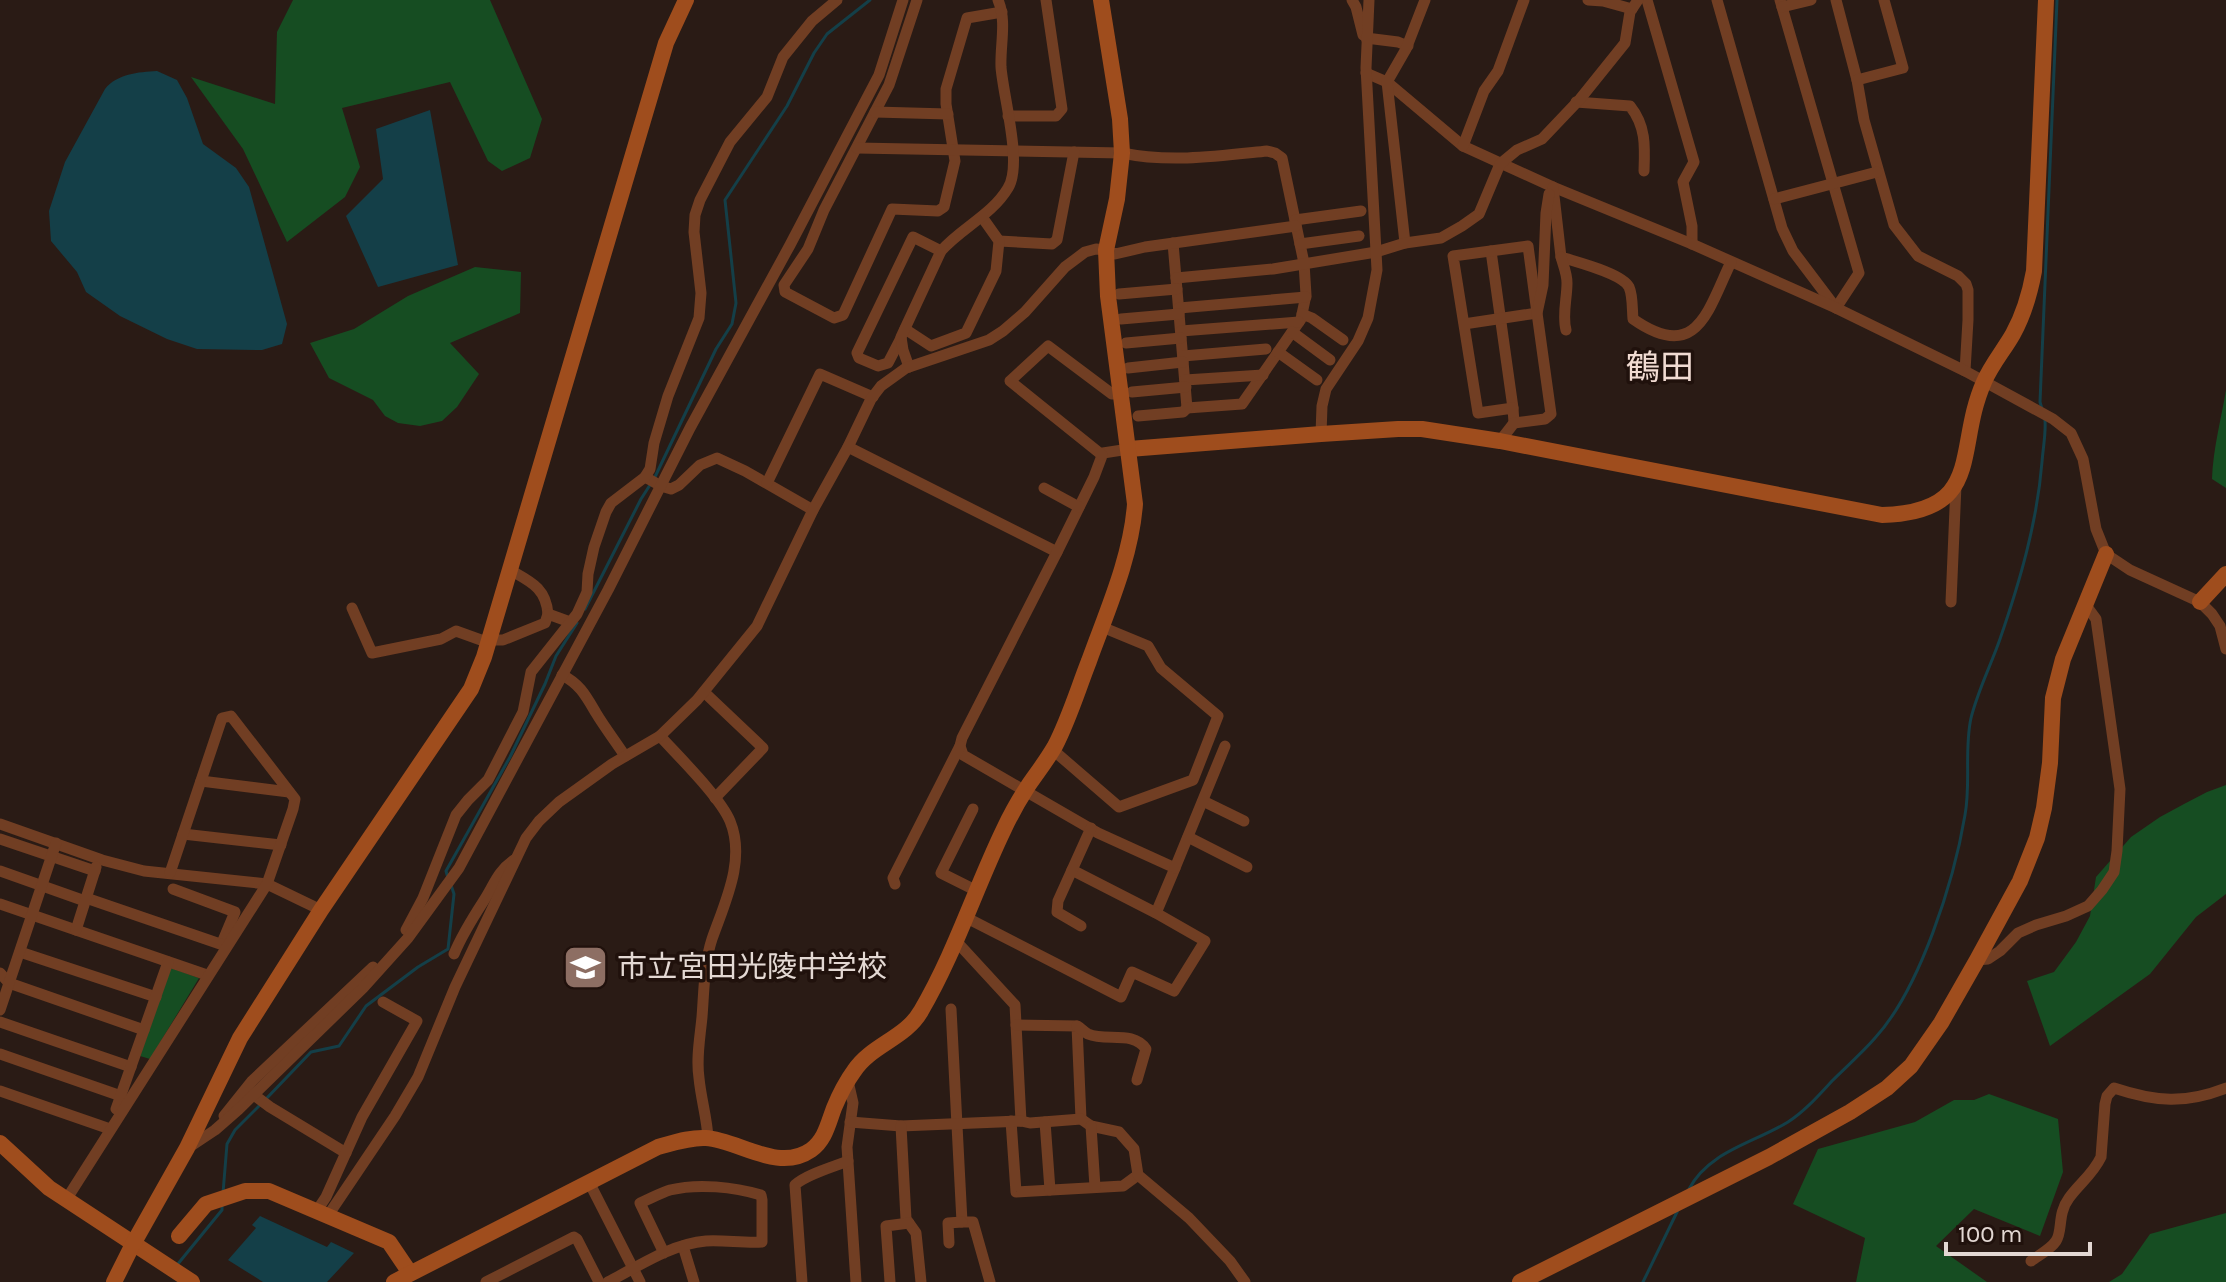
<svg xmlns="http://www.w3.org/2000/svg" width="2226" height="1282" font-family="Karla,'Noto Sans JP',sans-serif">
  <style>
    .green { fill: #164d22 }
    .water { fill: #143f48 }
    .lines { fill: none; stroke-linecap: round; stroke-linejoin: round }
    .stream { stroke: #143f48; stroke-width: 3 }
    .street { stroke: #713e23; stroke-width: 11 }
    .secondary { stroke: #9f4d1d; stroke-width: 16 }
    .labels { text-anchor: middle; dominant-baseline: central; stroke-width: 7; stroke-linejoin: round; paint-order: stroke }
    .poi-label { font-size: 30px; fill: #e3d8d3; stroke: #20110c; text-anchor: start }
    .quarter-label { font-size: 34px; fill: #f1dbd2; stroke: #20110c }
  </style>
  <rect width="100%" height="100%" fill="#2a1b15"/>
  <g class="green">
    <polygon points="293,0 490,0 542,119 530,158 502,171 488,161 450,82 342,108 360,167 345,197 287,242 243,149 191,77 275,104 277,32"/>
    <polygon points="475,267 521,272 520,313 450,343 479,374 457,407 442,421 420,426 398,423 385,416 373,400 329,378 310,343 354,329 408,296"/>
    <path d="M2226,390V488L2212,479C2213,449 2221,420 2226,390Z"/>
    <polygon points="2226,785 2226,894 2196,917 2150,974 2050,1046 2027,981 2054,972 2076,942 2090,916 2096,877 2131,837 2160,817 2184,804 2207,792"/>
    <polygon points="171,968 199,978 150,1059 140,1056"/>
    <polygon points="1989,1094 2058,1119 2063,1172 2040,1236 1974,1209 1936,1246 1987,1282 1856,1282 1865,1238 1793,1204 1818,1149 1915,1122 1954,1100 1974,1100"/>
    <polygon points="2226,1213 2226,1282 2109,1282 2122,1274 2150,1234"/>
  </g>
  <g class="water">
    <path d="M157,71L177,80L187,98L203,144L236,168L249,187L287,324L282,344L262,350L197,349L167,339L120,316L86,292L77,272L51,241L49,211L65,162L105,89C117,74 138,72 157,71Z"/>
    <polygon points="430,110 458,265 378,287 346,216 383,179 376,129"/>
    <polygon points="260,1216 327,1247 331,1242 354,1253 327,1282 263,1282 228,1260 256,1228 252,1225"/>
  </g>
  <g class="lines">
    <g class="stream">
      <polyline points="2042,409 2040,402 2057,0"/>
      <polyline points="654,479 716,349 732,324 736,303 725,200 787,106 814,53 827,34 870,0"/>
      <polyline points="585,609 641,499 650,485"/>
      <polyline points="448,878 446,871 510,757 545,684 556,656 577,623"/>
      <polyline points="265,1100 311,1052 339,1046 366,1006 418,967 448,949 454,894 451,885"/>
      <path d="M1689,1189C1709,1151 1754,1143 1788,1122C1805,1111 1818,1096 1832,1081C1846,1067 1862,1053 1875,1038C1920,989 1954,881 1965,815C1971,783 1964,750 1971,718C1978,690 1991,665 2000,639C2020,581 2037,523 2042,462C2043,448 2046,434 2045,420"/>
      <polyline points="223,1193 227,1144 235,1130 260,1105"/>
      <polyline points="177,1265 222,1210 222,1205"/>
      <polyline points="1643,1282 1678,1210"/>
    </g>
    <g class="street">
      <polyline points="917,0 889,85 824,210 808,249 784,285 785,292 834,318 843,315 892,209 938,211 944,207 955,161 946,104 946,89 967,18 1002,12"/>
      <polyline points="1352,0 1356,7 1363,35"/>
      <polyline points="1588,0 1603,1 1632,9"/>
      <polyline points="1647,0 1694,162 1683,182 1692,226 1692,244"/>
      <polyline points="1717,0 1782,228 1793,251 1836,308"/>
      <polyline points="1780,0 1859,273 1836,308"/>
      <polyline points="1836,0 1857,80"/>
      <polyline points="1884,0 1903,68 1857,80 1864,120 1894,225 1918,256 1958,276 1966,284 1968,290 1968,320 1965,371"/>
      <polyline points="1782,7 1811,0"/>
      <polyline points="1366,38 1398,42 1408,46"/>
      <polyline points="1366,73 1387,82 1463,146 1553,187 1692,244 1836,308 1965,371 2053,419 2071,433 2083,459 2096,529 2106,554 2130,570 2200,602 2212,614 2220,626 2226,649"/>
      <path d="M1576,102L1630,106C1646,126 1645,146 1644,171"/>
      <polyline points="875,112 948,114"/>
      <polyline points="1008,116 1056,116 1062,109 1046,0"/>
      <polyline points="1463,146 1484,91 1498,71 1524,0"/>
      <path d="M857,148L1122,153C1170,163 1219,156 1267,151L1275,153L1282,158L1304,263L1306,295L1301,319L1242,404L1187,408L1173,243"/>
      <path d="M1553,187L1561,257C1576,262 1622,273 1629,287C1633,296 1632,309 1633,319C1697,364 1708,310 1731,262"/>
      <polyline points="1774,199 1877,172"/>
      <polyline points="1295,220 1361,211"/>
      <polyline points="999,241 1052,244 1057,240 1074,152"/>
      <polyline points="1405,243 1387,82 1406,49 1425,0"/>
      <polyline points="1300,244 1359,236"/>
      <polyline points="1491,251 1513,408"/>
      <path d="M1561,257C1563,265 1567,273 1567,283C1567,299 1562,315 1566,330"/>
      <polyline points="1176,278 1273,269 1376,252 1405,243 1441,238 1462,226 1479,214 1500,164 1517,150 1542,139 1580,99 1625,43 1630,12 1638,0"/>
      <polyline points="1119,294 1177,289"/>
      <polyline points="1179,308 1306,297"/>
      <polyline points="1302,314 1312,318 1343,340"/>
      <polyline points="1121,319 1179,314"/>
      <polyline points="1464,324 1537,313 1528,246 1453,256 1478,413 1513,408 1514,423"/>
      <polyline points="905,329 931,346 966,333 996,271 999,241 982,217"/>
      <polyline points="1181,331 1299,322"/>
      <polyline points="1292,332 1330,360"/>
      <polyline points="901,338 888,363 878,366 859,358 857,353 913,237 941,251"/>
      <polyline points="1126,343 1181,338"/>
      <polyline points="1278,352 1317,380"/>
      <polyline points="1183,356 1266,349"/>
      <path d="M909,367L903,350L901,337L941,251C961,228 992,215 1008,188C1023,164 1003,96 1001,67C1000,45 1007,21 998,0"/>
      <polyline points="1128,368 1183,362"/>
      <polyline points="1185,380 1263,375"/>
      <polyline points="1132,392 1186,387"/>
      <polyline points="1138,416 1183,412 1187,408"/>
      <polyline points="1321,434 1322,406 1326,389 1358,341 1368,318 1377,270 1366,68 1369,0"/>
      <polyline points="1500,441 1514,423 1545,419 1551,414 1537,313 1543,285 1546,213 1549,194"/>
      <polyline points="848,447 1057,552"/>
      <polyline points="1129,449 1103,453 1094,477 1057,552 962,738 960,746 963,755 1098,833 1175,868 1156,913"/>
      <polyline points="1102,455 1010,381 1048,346 1112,394 1121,394"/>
      <polyline points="645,477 661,486 671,489 679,485 700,465 717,458 745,471 813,510"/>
      <polyline points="767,483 820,374 873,397"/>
      <polyline points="1044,488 1079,507"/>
      <path d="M510,570C531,582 546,588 548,614"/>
      <polyline points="1951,602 1956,485"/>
      <polyline points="352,608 372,653 441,639 456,631 481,640 503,640 545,623 548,614 570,622"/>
      <path d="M562,675C580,684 586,696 596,713C605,728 616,742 625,756"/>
      <polyline points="704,692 763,748 715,798"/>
      <path d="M660,736C679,757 720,797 730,821C746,860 725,902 712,939C704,963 704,992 702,1017C700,1038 696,1058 699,1078C701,1099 707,1118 708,1138"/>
      <polyline points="1053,750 1119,807 1193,780 1218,716 1161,668 1148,646 1102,627"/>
      <polyline points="201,781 289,792"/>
      <polyline points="1203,801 1244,821"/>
      <polyline points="973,809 941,873 977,891"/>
      <polyline points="0,824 102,860 144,871 267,884 321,910"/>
      <polyline points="183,834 281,845"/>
      <polyline points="1188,837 1247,867"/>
      <polyline points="0,839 95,871"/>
      <polyline points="1175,868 1225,746"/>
      <polyline points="0,871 85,901"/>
      <polyline points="895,884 893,878 960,746"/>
      <polyline points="173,889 235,912 222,943"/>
      <polyline points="86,898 226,946"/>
      <polyline points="0,904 207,975"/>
      <polyline points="967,918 1121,997 1132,972 1174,991 1205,941 1156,913 1072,870"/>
      <polyline points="1081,926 1057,912 1058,901 1091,828"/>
      <polyline points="76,930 96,867"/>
      <polyline points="406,930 423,898 456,815 468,800 488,780 523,712 531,672 577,614 587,592 588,574 594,547 606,512 611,503 645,477 650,469 654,443 668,396 699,318 701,293 694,232 695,215 700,200 730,142 767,97 783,57 812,21 837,0"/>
      <polyline points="956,941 1015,1005 1021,1121"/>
      <polyline points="20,952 156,997"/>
      <path d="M454,954C462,935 472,919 483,902C495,884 496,873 514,860"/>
      <polyline points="1977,960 1988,959 2000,951 2018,933 2036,925 2066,916 2088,906 2102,890 2114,872 2117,851 2120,789 2096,619 2085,604"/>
      <polyline points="0,973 9,983 144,1030"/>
      <polyline points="951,1009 962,1222 973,1222 990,1282"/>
      <polyline points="0,1010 56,843"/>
      <polyline points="0,1022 131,1067"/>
      <polyline points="1016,1025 1077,1026 1081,1119"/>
      <path d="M1077,1026C1081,1028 1084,1032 1088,1034C1106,1042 1133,1030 1146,1049L1137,1080"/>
      <polyline points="0,1054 121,1096"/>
      <polyline points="848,1081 853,1103 847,1147 856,1282"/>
      <polyline points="0,1091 110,1129"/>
      <polyline points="254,1095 270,1107 346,1153"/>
      <polyline points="116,1109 168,962"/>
      <polyline points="224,1116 252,1081 373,967"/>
      <polyline points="1011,1121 1016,1192 1123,1186 1138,1175"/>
      <polyline points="850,1122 901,1126 1021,1121 1030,1123 1081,1119 1091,1126 1119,1132 1134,1149 1138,1175 1189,1218 1230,1261 1245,1282"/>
      <polyline points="1045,1122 1050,1190"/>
      <polyline points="901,1126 906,1219 916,1233 921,1282"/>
      <polyline points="1091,1126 1095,1187"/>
      <polyline points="188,1148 215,1130 239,1109 363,988 408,938 459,868 608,590 690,428 790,245 879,75 903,0"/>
      <polyline points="589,1182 640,1282"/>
      <polyline points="66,1200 267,884 293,809 295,799 231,716 222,718 170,873"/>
      <polyline points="316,1212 326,1197 362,1117 417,1021 383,1002"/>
      <polyline points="327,1217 395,1116 418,1077 455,987 526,838 539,821 559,802 612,764 660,736 697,700 757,626 813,510 848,447 871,399 881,386 906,368 989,340 1003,331 1025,312 1065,267 1085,252 1096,249 1106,250 1115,254 1145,247 1296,226"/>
      <polyline points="949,1243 948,1223 962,1222"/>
      <polyline points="683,1246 694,1282"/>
      <path d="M2031,1261C2039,1255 2051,1249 2056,1241C2063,1231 2057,1214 2069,1198C2080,1183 2093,1174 2101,1157L2105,1104L2107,1096L2114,1088C2156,1102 2185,1104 2226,1088"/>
      <polyline points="486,1282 574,1237 577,1239 599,1282"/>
      <path d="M608,1282C639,1266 671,1244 706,1241C724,1240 743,1243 762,1242V1200L761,1195C734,1187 698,1183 670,1190C660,1193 650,1199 640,1203L664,1253"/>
      <path d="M802,1282L795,1185C805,1175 833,1167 848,1161"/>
      <polyline points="890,1282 886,1226 909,1223"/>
    </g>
    <g class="secondary">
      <path d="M1129,449L1321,434L1398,429H1422L1500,441L1882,515C1986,512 1954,449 1984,382C1991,365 2004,350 2013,334C2024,314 2030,293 2034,271L2046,0"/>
      <polyline points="2200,602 2226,574"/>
      <polyline points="0,1143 49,1188 192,1282"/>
      <polyline points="179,1236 206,1204 245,1191 269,1191 389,1242 410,1273"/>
      <polyline points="114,1282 133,1244 187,1148 240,1038 321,910 471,689 484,657 666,43 686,0"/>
      <path d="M394,1282L658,1147C673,1143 690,1137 706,1138C738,1140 778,1173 811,1150C825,1140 828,1124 834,1108C839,1096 846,1082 854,1071C871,1045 906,1038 921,1011C955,953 975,889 1004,829C1011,814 1019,800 1028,786C1037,773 1047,760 1055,746C1069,719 1078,689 1089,661C1107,611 1131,558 1135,504L1108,296L1106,250L1117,199L1122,153L1120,119L1101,0"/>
      <polyline points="1520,1282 1769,1157 1850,1112 1887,1088 1911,1066 1941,1023 1977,960 2020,881 2037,838 2044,808 2050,763 2053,698 2063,659 2106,554"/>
    </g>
  </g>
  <defs>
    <symbol id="school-square" viewBox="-11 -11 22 22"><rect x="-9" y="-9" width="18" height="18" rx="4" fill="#8d6e63" stroke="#20110c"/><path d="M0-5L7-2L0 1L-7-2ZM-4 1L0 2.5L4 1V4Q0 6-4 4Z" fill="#fff"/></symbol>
  </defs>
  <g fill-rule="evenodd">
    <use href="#school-square" x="560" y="942" width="51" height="51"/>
  </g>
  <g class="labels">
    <g class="poi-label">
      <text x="617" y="967">市立宮田光陵中学校</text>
    </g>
    <g class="quarter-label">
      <text x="1660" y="368">鶴田</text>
    </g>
  </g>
  <path d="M1946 1242v12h144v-12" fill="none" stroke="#e3d8d3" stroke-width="4"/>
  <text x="1958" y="1242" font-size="24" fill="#e3d8d3" stroke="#20110c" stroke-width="6" paint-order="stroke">100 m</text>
</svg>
